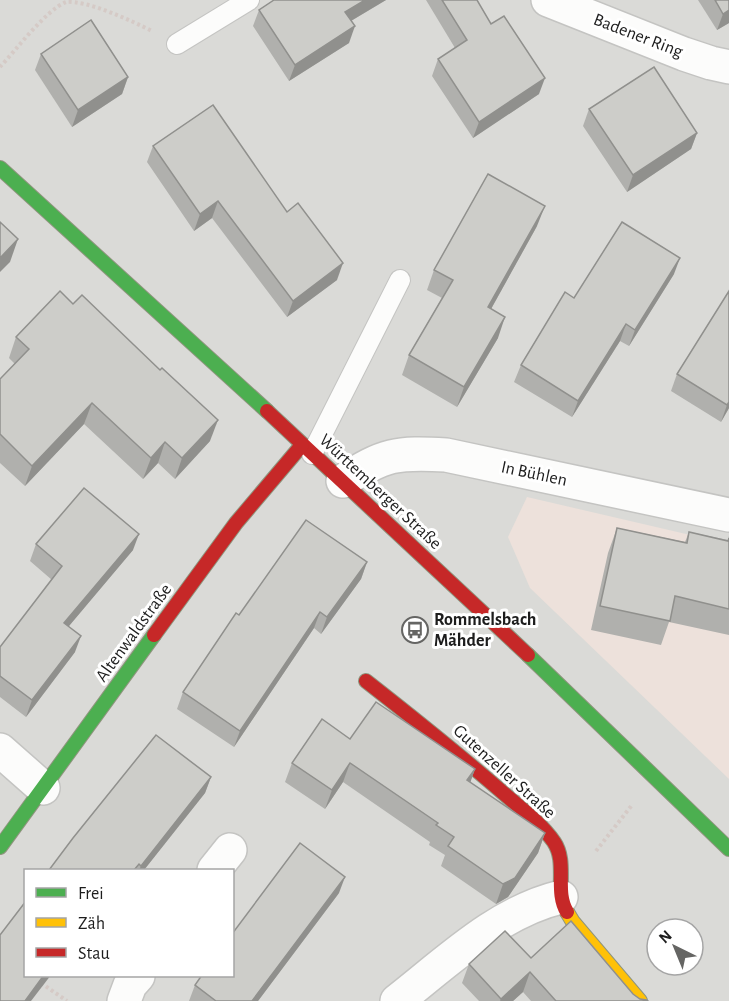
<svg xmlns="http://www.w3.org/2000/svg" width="729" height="1001" font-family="'Alegreya Sans',sans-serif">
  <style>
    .residential { fill: #dadad7; fill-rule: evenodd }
    .commercial { fill: #ede1db }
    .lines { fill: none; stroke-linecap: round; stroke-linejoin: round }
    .lane-casing { stroke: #c4c4c2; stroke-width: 22 }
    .street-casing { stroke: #c4c4c2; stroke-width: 36 }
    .fast-casing { stroke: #8f957e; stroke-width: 16 }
    .slow-casing { stroke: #8f957e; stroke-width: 16 }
    .jam-casing { stroke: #8f957e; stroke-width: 16 }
    .path { stroke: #d5cac6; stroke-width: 4; stroke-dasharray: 3 3; stroke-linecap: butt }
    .lane { stroke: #fcfcfb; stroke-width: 20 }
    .street { stroke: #fcfcfb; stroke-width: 33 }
    .fast { stroke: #4caf50; stroke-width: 14 }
    .slow { stroke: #ffc107; stroke-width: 14 }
    .jam { stroke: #c62828; stroke-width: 14 }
    .wall { fill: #b0b0ad }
    .shaded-wall { fill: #90908d }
    .building { fill: #cdcdc9; stroke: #90908d; stroke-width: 1.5 }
    .labels { text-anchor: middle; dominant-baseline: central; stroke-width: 6; stroke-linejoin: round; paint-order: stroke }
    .street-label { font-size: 18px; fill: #1d1d1d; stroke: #fff }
    .poi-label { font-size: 18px; font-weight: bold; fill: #1d1d1d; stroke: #fff; text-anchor: start }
  </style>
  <rect width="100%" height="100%" fill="#ebebe6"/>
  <path class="residential" d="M0,0H729V1001H0ZM26,870H232V976H26ZM657,929H693V965H657Z"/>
  <polygon class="commercial" points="527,497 729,544 729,779 530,588 508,537"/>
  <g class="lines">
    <defs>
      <g id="lane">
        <polyline points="177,44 249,0"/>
        <polyline points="312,454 400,280"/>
      </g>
      <g id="street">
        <polyline points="548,0 684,54 711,63 729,67"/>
        <path d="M343,481C384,454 397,452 446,455L729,515"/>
        <polyline points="0,750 43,788"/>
        <polyline points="214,870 230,850"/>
        <polyline points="124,1001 130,985 138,976"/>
        <path d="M397,1001C447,962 498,912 561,897"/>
      </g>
      <g id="fast">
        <polyline points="0,168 267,411"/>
        <polyline points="528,655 729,849"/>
        <polyline points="0,847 154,635"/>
      </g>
      <polyline id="slow" points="567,912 573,922 640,1001"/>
      <g id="jam">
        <polyline points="267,411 528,655"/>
        <polyline points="154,635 236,523 302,445"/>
        <path d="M366,681C412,717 457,753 501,791C519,807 540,822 554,842C568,863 554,891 567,912"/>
      </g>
    </defs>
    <use href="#lane" class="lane-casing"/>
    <use href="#street" class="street-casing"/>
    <use href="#fast" class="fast-casing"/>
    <use href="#slow" class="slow-casing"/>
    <use href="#jam" class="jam-casing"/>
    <g class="path">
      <path d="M0,67C16,50 46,10 66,2C87,0 132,21 152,31"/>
      <polyline points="596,851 632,805"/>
      <polyline points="41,983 67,1001"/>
    </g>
    <use href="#lane" class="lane"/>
    <use href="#street" class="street"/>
    <use href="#fast" class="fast"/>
    <use href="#slow" class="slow"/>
    <use href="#jam" class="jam"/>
  </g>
  <g class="wall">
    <polygon points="274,0 386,0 351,21 349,43 289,81 253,26 259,10"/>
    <polygon points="426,0 477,0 491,24 539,94 473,138 432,76 438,59 455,48"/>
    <polygon points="698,0 729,0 729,23 717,30"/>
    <polygon points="41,54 128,77 122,94 72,127 35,70"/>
    <polygon points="589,109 697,133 691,149 627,192 583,126"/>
    <polygon points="153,146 287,212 337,280 287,317 212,218 194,231 147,162"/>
    <polygon points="537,226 491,309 498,338 457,407 402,375 409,355 442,298 427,290 434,270"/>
    <polygon points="674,274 629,346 620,341 572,417 514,382 521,365 574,298"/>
    <polygon points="729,291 729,408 721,422 671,391 677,374"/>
    <polygon points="16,337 210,441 175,479 158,463 143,479 84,424 25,486 0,463 0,379 15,364 9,358"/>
    <polygon points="617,528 685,542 689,532 728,540 729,536 729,635 669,622 661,645 591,630 608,553"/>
    <polygon points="36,544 133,550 69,626 75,652 26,717 0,697 0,647 52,580 30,561"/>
    <polygon points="367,562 361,579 321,634 314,628 234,747 177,709 183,692 239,615"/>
    <polygon points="350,739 475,769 470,782 545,833 538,853 508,897 496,904 441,866 445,855 429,845 430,842 343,782 325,809 285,782 292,763"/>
    <polygon points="211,777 205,793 144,870 49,870"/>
    <polygon points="339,893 258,1001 189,1001 195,985"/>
    <polygon points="531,958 633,994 640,999 648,1001 531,1001 523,992 513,1001 479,1001 462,983 469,964"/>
  </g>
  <g class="shaded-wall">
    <polygon points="365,0 386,0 339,28 345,12"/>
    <polygon points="729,10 729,23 717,30 723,14"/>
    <polygon points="355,26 349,43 289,81 295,65"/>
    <polygon points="128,77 122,94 72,127 78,110"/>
    <polygon points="545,78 539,94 473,138 479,122"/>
    <polygon points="697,133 691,149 627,192 633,175"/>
    <polygon points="218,201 212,218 194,231 200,214"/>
    <polygon points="545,206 537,226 481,327 488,307"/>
    <polygon points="18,239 10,262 0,272 0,258"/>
    <polygon points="680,258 674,274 629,346 635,330"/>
    <polygon points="343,263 337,280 287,317 293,301"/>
    <polygon points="505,317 498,338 457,407 464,387"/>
    <polygon points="626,324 620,341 572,417 578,401"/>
    <polygon points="729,402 729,408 721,422 727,405"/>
    <polygon points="92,403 84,424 25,486 32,466"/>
    <polygon points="218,420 210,441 175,479 182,458"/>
    <polygon points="165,442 158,463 143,479 151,458"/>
    <polygon points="139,534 133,550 58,639 64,623"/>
    <polygon points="367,562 361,579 321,634 327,617"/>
    <polygon points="320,612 314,628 234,747 240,731"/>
    <polygon points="81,636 75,652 26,717 32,700"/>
    <polygon points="350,763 343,782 325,809 332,790"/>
    <polygon points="475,769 468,789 467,780"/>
    <polygon points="211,777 205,793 144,870 139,870 141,866"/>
    <polygon points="545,833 538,853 508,897 496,904 503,884"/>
    <polygon points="345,877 339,893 258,1001 252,1001"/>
    <polygon points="530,972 523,992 513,1001 500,1001 501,999"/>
    <polygon points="44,975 51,975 31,1001 25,1001"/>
  </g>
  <g class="building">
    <polygon points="274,0 365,0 345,12 355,26 295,65 259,10"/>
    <polygon points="442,0 477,0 491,24 504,16 545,78 479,122 438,59 467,40"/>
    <polygon points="715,0 729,0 729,10 723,14"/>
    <polygon points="91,20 128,77 78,110 41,54"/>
    <polygon points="654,67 697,133 633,175 589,109"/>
    <polygon points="213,105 287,212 298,203 343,263 293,301 218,201 200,214 153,146"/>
    <polygon points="488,174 545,206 488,307 505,317 464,387 409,355 453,280 434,270"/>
    <polygon points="0,222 18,239 0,258"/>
    <polygon points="622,222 680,258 635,330 626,324 578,401 521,365 565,292 574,298"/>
    <polygon points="60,291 73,304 82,295 160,370 162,368 218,420 182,458 165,442 151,458 92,403 32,466 0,434 0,379 29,349 16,337"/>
    <polygon points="729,291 729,402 727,405 677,374"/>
    <polygon points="84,488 139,534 64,623 81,636 32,700 0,676 0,647 62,566 36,544"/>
    <polygon points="306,520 367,562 327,617 320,612 240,731 183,692 236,613 239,615"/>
    <polygon points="617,528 687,543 689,532 728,541 729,538 729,609 675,596 670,621 600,606"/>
    <polygon points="376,702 475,769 467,780 545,833 515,878 503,884 448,846 454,837 436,825 438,823 350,763 332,790 292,763 322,719 350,739"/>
    <polygon points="156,735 211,777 141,866 139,864 134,870 49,870 73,838"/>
    <polygon points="300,843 345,877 252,1001 216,1001 195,985 202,975 232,975 232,934"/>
    <polygon points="26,901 26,975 44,975 25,1001 0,1001 0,935"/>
    <polygon points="571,921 633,994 640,999 647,1000 648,1001 556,1001 530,972 501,999 469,964 505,931 531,958"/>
  </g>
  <defs>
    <symbol id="bus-ring" viewBox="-11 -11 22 22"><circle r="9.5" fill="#fff" stroke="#656563" stroke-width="1.5"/><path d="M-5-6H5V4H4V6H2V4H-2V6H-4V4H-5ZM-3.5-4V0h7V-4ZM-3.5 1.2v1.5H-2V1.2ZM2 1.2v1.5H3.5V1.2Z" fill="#656563"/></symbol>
  </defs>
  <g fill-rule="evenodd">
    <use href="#bus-ring" x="400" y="615" width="30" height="30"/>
  </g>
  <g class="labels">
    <g class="street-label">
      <text transform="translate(638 36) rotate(21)">Badener Ring</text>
      <text transform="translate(534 474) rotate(12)">In Bühlen</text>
      <text transform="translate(380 492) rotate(43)">Württemberger Straße</text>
      <text transform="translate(134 633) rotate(-54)">Altenwaldstraße</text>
      <text transform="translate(504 772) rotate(42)">Gutenzeller Straße</text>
    </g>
    <g class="poi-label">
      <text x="434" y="620">Rommelsbach<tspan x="434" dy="21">Mähder</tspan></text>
    </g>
  </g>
  <rect x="24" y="869" width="210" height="108" fill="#ffffff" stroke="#a5a5a5" stroke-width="1.5"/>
  <rect x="36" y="888" width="30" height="9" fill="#4caf50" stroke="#a5a5a5" stroke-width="1.5"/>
  <text x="78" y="899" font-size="18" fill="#1d1d1d">Frei</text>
  <rect x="36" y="918" width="30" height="9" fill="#ffc107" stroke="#a5a5a5" stroke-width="1.5"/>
  <text x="78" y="929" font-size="18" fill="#1d1d1d">Zäh</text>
  <rect x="36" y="948" width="30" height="9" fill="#c62828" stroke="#a5a5a5" stroke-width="1.5"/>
  <text x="78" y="959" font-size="18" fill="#1d1d1d">Stau</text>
  <g transform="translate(675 947) rotate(317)"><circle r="28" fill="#ffffff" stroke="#a5a5a5" stroke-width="1.5"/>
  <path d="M0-4.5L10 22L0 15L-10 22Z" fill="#656563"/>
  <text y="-9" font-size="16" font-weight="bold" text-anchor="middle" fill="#1d1d1d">N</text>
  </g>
</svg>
